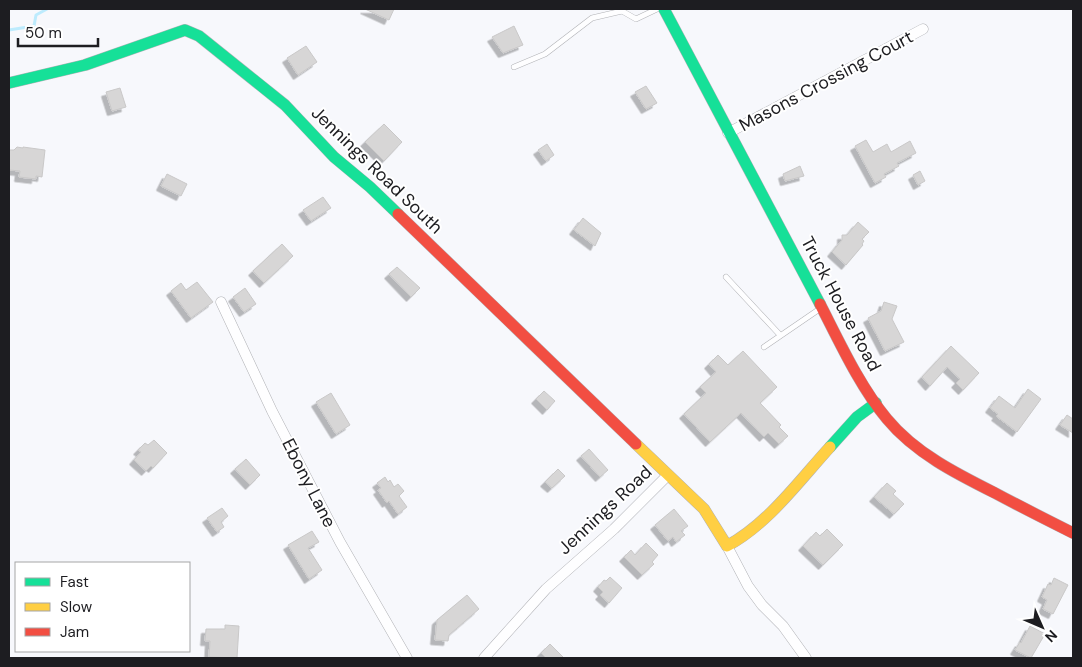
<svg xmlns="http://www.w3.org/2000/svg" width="1082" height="667" font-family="'DM Sans',sans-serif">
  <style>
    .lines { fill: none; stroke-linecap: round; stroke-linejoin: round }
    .stream { stroke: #bdebfd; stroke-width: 3 }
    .building { fill: #d7d6d6; stroke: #c9c8c8; filter: url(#shadow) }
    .lane-casing { stroke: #b1b2b6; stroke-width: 6 }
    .street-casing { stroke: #b1b2b6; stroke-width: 11 }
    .fast-casing { stroke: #b1b2b6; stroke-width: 12 }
    .slow-casing { stroke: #b1b2b6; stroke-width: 12 }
    .jam-casing { stroke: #b1b2b6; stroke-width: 12 }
    .lane { stroke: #fefeff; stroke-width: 5 }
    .street { stroke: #fefeff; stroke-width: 10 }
    .fast { stroke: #16e098; stroke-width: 11 }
    .slow { stroke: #ffcf43; stroke-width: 11 }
    .jam { stroke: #f24e42; stroke-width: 11 }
    .labels { text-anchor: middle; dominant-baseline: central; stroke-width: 4; stroke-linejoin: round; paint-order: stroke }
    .street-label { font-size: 18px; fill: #1d1d21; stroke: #fff }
  </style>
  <defs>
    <filter id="shadow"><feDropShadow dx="-4.5" dy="4.5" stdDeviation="0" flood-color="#0004"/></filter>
  </defs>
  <rect width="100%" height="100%" fill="#f7f8fc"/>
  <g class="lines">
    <polyline class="stream" points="9,30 34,26 36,15 47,9"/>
  </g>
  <g class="building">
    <polygon points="365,9 394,9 389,20"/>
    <polygon points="514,26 523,45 503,53 492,37"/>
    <polygon points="306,46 317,62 298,75 287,58"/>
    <polygon points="646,86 657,103 646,109 635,92"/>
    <polygon points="120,88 126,107 112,111 106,92"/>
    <polygon points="384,124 402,142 384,161 365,142"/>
    <polygon points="866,140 873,152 887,144 891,152 910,141 916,153 897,163 899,166 884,174 886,177 875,183 855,146"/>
    <polygon points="547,144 554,155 546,161 538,150"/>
    <polygon points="17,147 23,148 23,147 45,150 42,177 36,176 36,179 19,177 20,171 9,170 9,150 14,150"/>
    <polygon points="800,166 804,176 785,181 783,174"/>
    <polygon points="920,171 925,181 918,185 913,175"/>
    <polygon points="167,174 187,184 181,196 161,186"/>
    <polygon points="323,197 331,208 311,221 303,210"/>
    <polygon points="583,218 601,233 595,246 574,230"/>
    <polygon points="858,222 869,232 862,239 864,241 862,244 863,245 846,265 832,252 842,240 842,235 847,235"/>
    <polygon points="282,244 293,256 264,283 253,271"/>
    <polygon points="397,267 420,288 411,297 389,274"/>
    <polygon points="197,282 213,302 191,318 171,291 181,283 186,290"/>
    <polygon points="245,288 256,304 244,312 233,297"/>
    <polygon points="884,302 897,306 892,319 904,342 885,351 868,318 881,311"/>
    <polygon points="951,346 979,373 963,390 956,383 960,379 947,367 930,386 922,377"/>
    <polygon points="743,351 777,387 760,403 781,425 779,427 788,436 779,444 768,433 764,437 741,413 710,442 684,414 706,393 700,387 716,372 709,364 718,355 728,365"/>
    <polygon points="1028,389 1041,399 1017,432 996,416 998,414 990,408 999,396 1015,408"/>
    <polygon points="544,391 555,401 547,410 536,399"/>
    <polygon points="331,393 350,425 336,434 316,402"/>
    <polygon points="1067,415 1073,419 1073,433 1060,425"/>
    <polygon points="154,440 167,453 153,468 151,466 146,471 134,460 141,452 138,450 145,443 148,445"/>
    <polygon points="589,449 608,470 600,477 581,456"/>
    <polygon points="246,459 260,475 250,485 235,469"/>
    <polygon points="558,469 565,476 552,488 545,482"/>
    <polygon points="385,477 388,482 390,480 394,487 398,484 404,491 399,496 407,507 398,514 389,501 387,503 378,490 381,488 377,483"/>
    <polygon points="887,483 896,491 893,494 904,504 894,514 874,497"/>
    <polygon points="222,508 228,516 221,522 224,527 217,532 207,518"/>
    <polygon points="674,509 688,526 681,531 685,535 676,542 673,537 668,541 655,525"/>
    <polygon points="827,529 843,545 823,565 803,546 816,532 820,536"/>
    <polygon points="312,531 319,542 308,548 322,570 309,579 288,545"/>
    <polygon points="646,543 658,555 652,562 654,564 642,575 624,557 631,550 635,555"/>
    <polygon points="610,577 622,588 609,603 600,595 603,592 598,587 604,580 606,581"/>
    <polygon points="1054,578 1068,585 1053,614 1043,609 1047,600 1042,597 1048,584 1051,585"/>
    <polygon points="467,595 479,609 449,635 448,641 435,640 437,620"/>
    <polygon points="225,625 239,626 237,658 209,657 210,641 205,641 206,629 225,629"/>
    <polygon points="1030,626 1045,634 1031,658 1015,650 1020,642 1021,643"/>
    <polygon points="550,644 564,658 546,658 541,653"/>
  </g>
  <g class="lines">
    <defs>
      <g id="lane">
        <polyline points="623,9 622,11 636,19 657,9"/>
        <polyline points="514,67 545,54 592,18 622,11"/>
        <polyline points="726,277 780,335"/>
        <polyline points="764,347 821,308"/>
      </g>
      <g id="street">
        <polyline points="728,133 923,29"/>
        <polyline points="221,302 272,411 340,542 407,658"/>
        <polyline points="727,546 748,586 762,605 783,626 806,658"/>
        <polyline points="484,658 546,589 614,529 668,475"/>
      </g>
      <g id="fast">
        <polyline points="664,9 820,304"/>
        <polyline points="9,83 85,65 185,30 199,36 285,105 334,157 370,187 398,214"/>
        <polyline points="830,447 857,417 876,403"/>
      </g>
      <path id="slow" d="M636,444L704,509L727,546C768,524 799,481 830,447"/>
      <g id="jam">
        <polyline points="398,214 636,444"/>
        <path d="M820,304C839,341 860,387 887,419C915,453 957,474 995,493C1021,507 1047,520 1073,533"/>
      </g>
    </defs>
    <use href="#lane" class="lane-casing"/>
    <use href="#street" class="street-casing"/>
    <use href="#fast" class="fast-casing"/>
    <use href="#slow" class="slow-casing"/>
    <use href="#jam" class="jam-casing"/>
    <use href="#lane" class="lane"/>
    <use href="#street" class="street"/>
    <use href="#fast" class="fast"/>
    <use href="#slow" class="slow"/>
    <use href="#jam" class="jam"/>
  </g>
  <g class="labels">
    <g class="street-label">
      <text transform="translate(826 81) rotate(-28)">Masons Crossing Court</text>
      <text transform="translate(377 170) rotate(44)">Jennings Road South</text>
      <text transform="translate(841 304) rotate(62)">Truck House Road</text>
      <text transform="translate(309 483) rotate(63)">Ebony Lane</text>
      <text transform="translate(605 510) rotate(-43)">Jennings Road</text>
    </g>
  </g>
  <rect width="1082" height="667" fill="none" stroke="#1d1d21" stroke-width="20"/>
  <rect x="15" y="562" width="175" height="90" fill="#ffffff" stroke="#a5a5a6"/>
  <rect x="25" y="578" width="25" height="8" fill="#16e098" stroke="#a5a5a6"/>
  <text x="60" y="587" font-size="15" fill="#1d1d21">Fast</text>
  <rect x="25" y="603" width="25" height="8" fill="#ffcf43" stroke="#a5a5a6"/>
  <text x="60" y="612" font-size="15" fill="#1d1d21">Slow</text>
  <rect x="25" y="628" width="25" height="8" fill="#f24e42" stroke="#a5a5a6"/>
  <text x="60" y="637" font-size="15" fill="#1d1d21">Jam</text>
  <g transform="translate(1042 627) rotate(135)" stroke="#ffffff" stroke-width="4" paint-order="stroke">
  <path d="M0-4L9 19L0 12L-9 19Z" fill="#1d1d21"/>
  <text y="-8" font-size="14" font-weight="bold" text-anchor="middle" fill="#1d1d21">N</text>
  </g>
  <path d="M18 38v8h80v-8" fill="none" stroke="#1d1d21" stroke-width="2.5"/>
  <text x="25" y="38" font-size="15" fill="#1d1d21" stroke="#ffffff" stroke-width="4" paint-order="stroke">50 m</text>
</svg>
